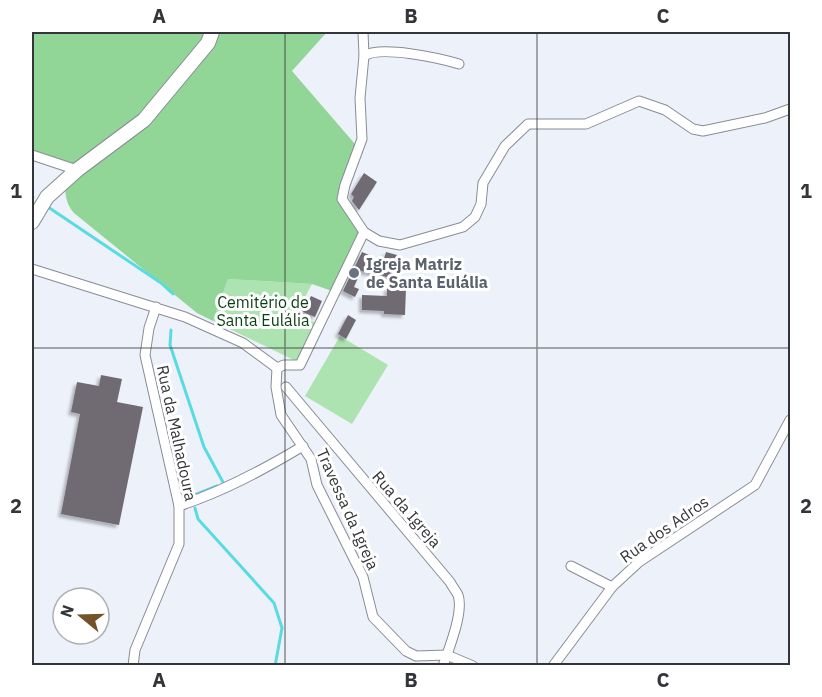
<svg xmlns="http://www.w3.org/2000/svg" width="822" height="697" font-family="'IBM Plex Sans',sans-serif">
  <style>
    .green { fill: #ade3b0 }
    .forest { fill: #91d696 }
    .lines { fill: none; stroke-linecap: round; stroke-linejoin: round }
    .stream { stroke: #5adbe1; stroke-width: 3 }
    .building { fill: #6f6a72; filter: url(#shadow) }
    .street-casing { stroke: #898c95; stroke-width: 11 }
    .secondary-casing { stroke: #898c95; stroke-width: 16 }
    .street { stroke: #fff; stroke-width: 9 }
    .secondary { stroke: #fff; stroke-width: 14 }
    .grid { fill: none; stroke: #343539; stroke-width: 1.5; stroke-opacity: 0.55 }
    .worship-dot { fill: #6b7280; stroke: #fff; stroke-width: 2 }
    .labels { text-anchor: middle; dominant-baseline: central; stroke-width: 6; stroke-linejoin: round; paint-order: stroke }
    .worship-label { font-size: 16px; font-weight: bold; fill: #5b616d; stroke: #fff; text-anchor: start }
    .park-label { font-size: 16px; fill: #0b3d14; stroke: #fff }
    .street-label { font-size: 16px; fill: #343539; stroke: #fff }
    .neatline { fill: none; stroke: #343539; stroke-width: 2 }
    .grid-label { font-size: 20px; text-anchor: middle; font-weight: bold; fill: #343539 }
  </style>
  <defs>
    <filter id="shadow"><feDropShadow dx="-3" dy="3" stdDeviation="1.5" flood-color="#0004"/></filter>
  </defs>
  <rect width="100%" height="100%" fill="#edf1fa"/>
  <g class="green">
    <polygon points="228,279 312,284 296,314 316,323 298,362 213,321"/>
    <polygon points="340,336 388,365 352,424 305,396"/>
  </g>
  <path class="forest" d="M32,32H327L292,71L355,144L338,198L360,231L332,291L312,284L228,279L213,321L197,313L74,213C52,187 86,160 32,151Z"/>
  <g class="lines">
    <g class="stream">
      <polyline points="32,196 33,197"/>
      <polyline points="48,207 161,283 173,294"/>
      <polyline points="171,330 170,345 204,447 224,484"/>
      <polyline points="192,496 217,486"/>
      <polyline points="195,508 198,519 274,603 282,628 275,666"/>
    </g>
  </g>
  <g class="building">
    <polygon points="364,173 377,182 359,210 352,201 354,197 351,194"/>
    <polygon points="362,252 369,255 366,262 381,269 386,252 397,255 392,273 397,275 396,279 361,271 354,287 359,289 355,297 343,291"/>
    <polygon points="387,288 406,288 405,315 384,314 384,311 362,310 362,295 387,296"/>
    <polygon points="311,296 322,301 315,317 303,312"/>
    <polygon points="348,315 356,320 346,339 338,334"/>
    <polygon points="101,375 122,379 117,402 143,407 119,525 61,514 80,414 71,412 77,382 99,386"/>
  </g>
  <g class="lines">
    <defs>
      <g id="street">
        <polyline points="363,32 364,56 360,98 362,139 345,185 342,199 364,232 379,241 400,245 463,227 475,217 481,204 483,183 505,146 528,124 586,124 639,101 665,110 693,129 703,131 765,118 790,109"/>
        <path d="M364,56C380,45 439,58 459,64"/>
        <polyline points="32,155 77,170"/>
        <polyline points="32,269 185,317 243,343 277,368"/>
        <polyline points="277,368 276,387 281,415 311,459 317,485 363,577 373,617 406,651 416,656 447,655 473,666"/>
        <polyline points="277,368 284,365 300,365 364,232"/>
        <path d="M286,387L450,582C452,586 456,591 458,595C464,612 449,648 443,666"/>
        <path d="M179,506C224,491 263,470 303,446"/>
        <polyline points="571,566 612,587"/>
        <polyline points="133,666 135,650 179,544 179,506 145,355 149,328 156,307"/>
        <polyline points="553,666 612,587 639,562 755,485 790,420"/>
      </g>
      <polyline id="secondary" points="32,222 47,197 77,170 144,120 208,43 212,32"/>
    </defs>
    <use href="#street" class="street-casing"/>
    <use href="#secondary" class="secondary-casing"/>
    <use href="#street" class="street"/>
    <use href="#secondary" class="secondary"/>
  </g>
  <path class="grid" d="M285,32V666M537,32V666M32,348H790"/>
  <circle class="worship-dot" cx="354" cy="273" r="6"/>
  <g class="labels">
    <g class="worship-label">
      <text x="366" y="264">Igreja Matriz<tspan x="366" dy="18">de Santa Eulália</tspan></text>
    </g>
    <g class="park-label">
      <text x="263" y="302">Cemitério de<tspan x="263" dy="18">Santa Eulália</tspan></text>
    </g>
    <g class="street-label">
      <text transform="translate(177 433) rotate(78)">Rua da Malhadoura</text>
      <text transform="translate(348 509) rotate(66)">Travessa da Igreja</text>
      <text transform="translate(407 509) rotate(49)">Rua da Igreja</text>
      <text transform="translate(664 529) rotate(-35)">Rua dos Adros</text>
    </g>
  </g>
  <rect width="822" height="697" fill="none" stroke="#ffffff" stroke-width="66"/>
  <g transform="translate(81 616) rotate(289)"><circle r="28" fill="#ffffff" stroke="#aeaeb0" stroke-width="1.5"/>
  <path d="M0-4.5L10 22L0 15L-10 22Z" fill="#74532a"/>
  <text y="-9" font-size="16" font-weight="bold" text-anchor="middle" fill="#343539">N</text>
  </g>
  <rect x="33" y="33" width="756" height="631" class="neatline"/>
  <g class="grid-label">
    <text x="159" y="23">A</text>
    <text x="411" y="23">B</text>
    <text x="663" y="23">C</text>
    <text x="16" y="198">1</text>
    <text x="806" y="198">1</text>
    <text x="16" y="513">2</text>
    <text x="806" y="513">2</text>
    <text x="159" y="687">A</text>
    <text x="411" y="687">B</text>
    <text x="663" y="687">C</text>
  </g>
</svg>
